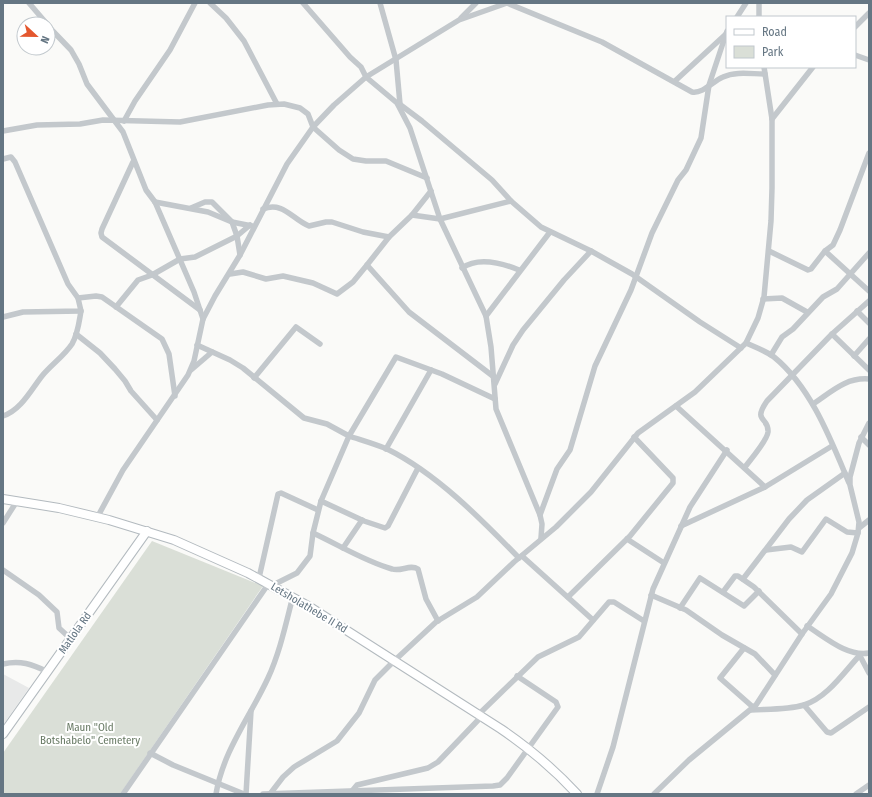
<svg xmlns="http://www.w3.org/2000/svg" width="872" height="797" font-family="'Fira Sans Condensed',sans-serif">
  <style>
    .built { fill: #e8e9e9 }
    .green { fill: #dadfd7 }
    .lines { fill: none; stroke-linecap: round; stroke-linejoin: round }
    .secondary-casing { stroke: #b3babf; stroke-width: 10 }
    .street { stroke: #c3c8cc; stroke-width: 5.5 }
    .secondary { stroke: #fff; stroke-width: 8 }
    .labels { text-anchor: middle; dominant-baseline: central; stroke-width: 4; stroke-linejoin: round; paint-order: stroke }
    .street-label { font-size: 11px; fill: #657683; stroke: #fff }
    .park-label { font-size: 11px; fill: #687a64; stroke: #fff }
  </style>
  <rect width="100%" height="100%" fill="#fafaf8"/>
  <polygon class="built" points="3,674 29,688 3,725"/>
  <polygon class="green" points="152,541 263,586 120,794 3,794 3,753"/>
  <g class="lines">
    <defs>
      <g id="secondary">
        <path d="M3,499L59,508L109,520L174,540L248,573L310,607L501,729C529,748 554,769 577,794"/>
        <polyline points="3,734 147,531"/>
      </g>
    </defs>
    <use href="#secondary" class="secondary-casing"/>
    <g class="street">
      <polyline points="29,3 47,24"/>
      <polyline points="210,3 226,18 244,41 277,104"/>
      <polyline points="303,3 350,57 361,67 366,77 397,103 410,128 440,219 486,316 491,347 496,409 540,515 542,524 541,538"/>
      <polyline points="380,3 396,60 400,104"/>
      <path d="M507,3L602,42L692,92C703,94 713,81 723,77C736,71 751,74 765,74"/>
      <polyline points="759,3 759,17"/>
      <polyline points="737,17 746,3"/>
      <polyline points="461,18 476,3"/>
      <polyline points="48,26 71,50 79,64 87,84 123,132 146,190 155,202 194,292 203,319"/>
      <polyline points="855,27 869,13"/>
      <polyline points="855,55 869,60"/>
      <polyline points="675,81 726,34"/>
      <polyline points="398,103 422,121 492,180 511,201 541,227 591,251 632,274 700,322 741,348"/>
      <polyline points="772,119 813,67"/>
      <polyline points="124,121 135,101 170,50 195,3"/>
      <polyline points="3,131 37,125 80,124 103,120 180,122 268,105 284,104 300,108 308,114 313,127 339,150 353,159 366,161 386,161 427,178"/>
      <polyline points="3,159 11,157 15,162 68,284 78,298"/>
      <polyline points="133,162 102,229 101,233 102,237 200,310"/>
      <polyline points="155,202 208,212 232,222 252,226"/>
      <polyline points="191,208 205,202 212,202 232,222 237,236 240,255"/>
      <path d="M263,209C283,201 292,219 309,226L326,222H332L363,232L389,237"/>
      <polyline points="412,215 431,191"/>
      <polyline points="769,251 808,270 811,269 825,251 833,245 840,230 869,153"/>
      <polyline points="825,251 869,291"/>
      <path d="M462,268C479,256 502,263 519,270"/>
      <polyline points="230,274 243,272 266,279 283,276 313,283 337,294 353,282 367,265"/>
      <polyline points="763,299 782,298 807,312"/>
      <polyline points="116,307 138,280 152,275 180,259 195,257 237,236 250,225"/>
      <polyline points="857,311 869,323"/>
      <polyline points="486,316 550,232"/>
      <polyline points="3,317 23,312 81,311 78,298 96,296 102,297 162,339 169,354 175,396"/>
      <polyline points="76,334 100,353 115,369 125,381 131,391 157,420"/>
      <polyline points="832,334 869,370"/>
      <path d="M746,343C755,347 766,351 774,357C811,387 831,440 849,483"/>
      <polyline points="197,345 230,360 243,368 304,418 327,424 349,436 321,501 313,533 310,556 297,573 273,585"/>
      <polyline points="771,355 782,337 793,329 823,297 837,289 869,253"/>
      <polyline points="854,356 869,339"/>
      <polyline points="191,370 212,352"/>
      <polyline points="494,377 409,312 367,265 389,237 412,215 440,219 511,201"/>
      <polyline points="254,378 296,327 320,344"/>
      <polyline points="495,384 513,345 523,330 564,280 591,251"/>
      <path d="M495,399L442,374L396,357L349,436C361,440 375,444 387,449C436,473 481,519 519,558"/>
      <path d="M813,404C831,392 846,377 869,379"/>
      <polyline points="676,406 765,487"/>
      <path d="M3,416C21,410 31,390 42,376C51,365 64,356 72,344C78,334 79,322 81,311"/>
      <polyline points="861,437 869,445"/>
      <polyline points="386,449 431,370"/>
      <path d="M745,467C751,459 767,441 768,432C769,416 752,423 767,401L832,334L869,301"/>
      <polyline points="321,501 364,521 385,528 388,526 418,468"/>
      <polyline points="540,515 557,469 570,450 595,366 631,290 652,233 678,180 686,170 701,138 709,85 727,31"/>
      <polyline points="98,516 123,470 188,375 194,361 203,319 215,296 240,255 287,164 313,127 334,105 366,77 459,20 507,3"/>
      <polyline points="3,523 17,501"/>
      <polyline points="681,526 765,487 832,446"/>
      <polyline points="859,528 869,520"/>
      <path d="M313,533C339,545 364,561 392,569C401,572 410,564 418,569L426,599L438,621"/>
      <polyline points="627,539 664,563"/>
      <polyline points="343,548 362,520"/>
      <polyline points="766,550 791,547 802,552 826,519 847,532 858,533"/>
      <polyline points="522,556 593,620"/>
      <polyline points="3,570 39,595 57,612 59,628 71,639"/>
      <polyline points="259,578 278,494 281,493 318,510"/>
      <polyline points="743,579 789,519 807,500 845,473"/>
      <polyline points="723,592 735,576 738,576 754,587 802,634"/>
      <polyline points="651,595 686,610 722,635 755,654 775,675"/>
      <polyline points="568,597 630,536 673,483 673,478 634,437"/>
      <polyline points="680,608 700,578 744,606 759,591"/>
      <path d="M807,626C825,637 847,657 869,653"/>
      <polyline points="744,648 720,678 754,708"/>
      <polyline points="859,654 869,673"/>
      <path d="M3,664C20,660 32,664 48,672"/>
      <polyline points="804,705 827,732 831,733 869,707"/>
      <path d="M751,710C768,709 787,710 804,705C827,698 844,672 860,655"/>
      <polyline points="479,714 538,657 579,637 609,602 614,602 644,621"/>
      <polyline points="150,753 173,765 244,794"/>
      <polyline points="352,791 357,785 428,768 438,762 482,716"/>
      <polyline points="123,794 269,583"/>
      <path d="M216,794C223,751 250,717 268,678C280,652 286,623 293,596"/>
      <polyline points="246,794 251,711"/>
      <polyline points="263,794 493,786 500,785 507,778 558,707 556,702 517,676"/>
      <polyline points="270,794 283,777 294,767 337,741 359,713 375,680 394,661 436,622 477,597 514,562 556,527 591,492 638,433 695,392 746,343 758,318 764,297 771,221 772,188 772,119 764,67"/>
      <polyline points="597,794 613,747 653,589 690,507 727,450"/>
      <polyline points="654,794 689,760 756,705 802,634 831,594 852,553 858,533 859,522 850,485 850,477 859,443 869,423"/>
      <polyline points="856,794 869,785"/>
    </g>
    <use href="#secondary" class="secondary"/>
  </g>
  <g class="labels">
    <g class="street-label">
      <text transform="translate(309 608) rotate(31)">Letsholathebe II Rd</text>
      <text transform="translate(75 633) rotate(-55)">Matlola Rd</text>
    </g>
    <g class="park-label">
      <text x="90" y="727">Maun "Old<tspan x="90" dy="13">Botshabelo" Cemetery</tspan></text>
    </g>
  </g>
  <rect width="872" height="797" fill="none" stroke="#657683" stroke-width="8"/>
  <rect x="726" y="16" width="130" height="52" fill="#ffffff" stroke="#c1c8cd"/>
  <rect x="734" y="29" width="20" height="6" fill="#ffffff" stroke="#c1c8cd"/>
  <text x="762" y="36" font-size="12" fill="#657683">Road</text>
  <rect x="734" y="46" width="20" height="12" fill="#dadfd7" stroke="#c1c8cd"/>
  <text x="762" y="56" font-size="12" fill="#657683">Park</text>
  <g transform="translate(36 36) rotate(112)"><circle r="19" fill="#ffffff" stroke="#c1c8cd"/>
  <path d="M0-3L7 15L0 10L-7 15Z" fill="#e4572e"/>
  <text y="-6" font-size="11" font-weight="bold" text-anchor="middle" fill="#657683">N</text>
  </g>
</svg>
